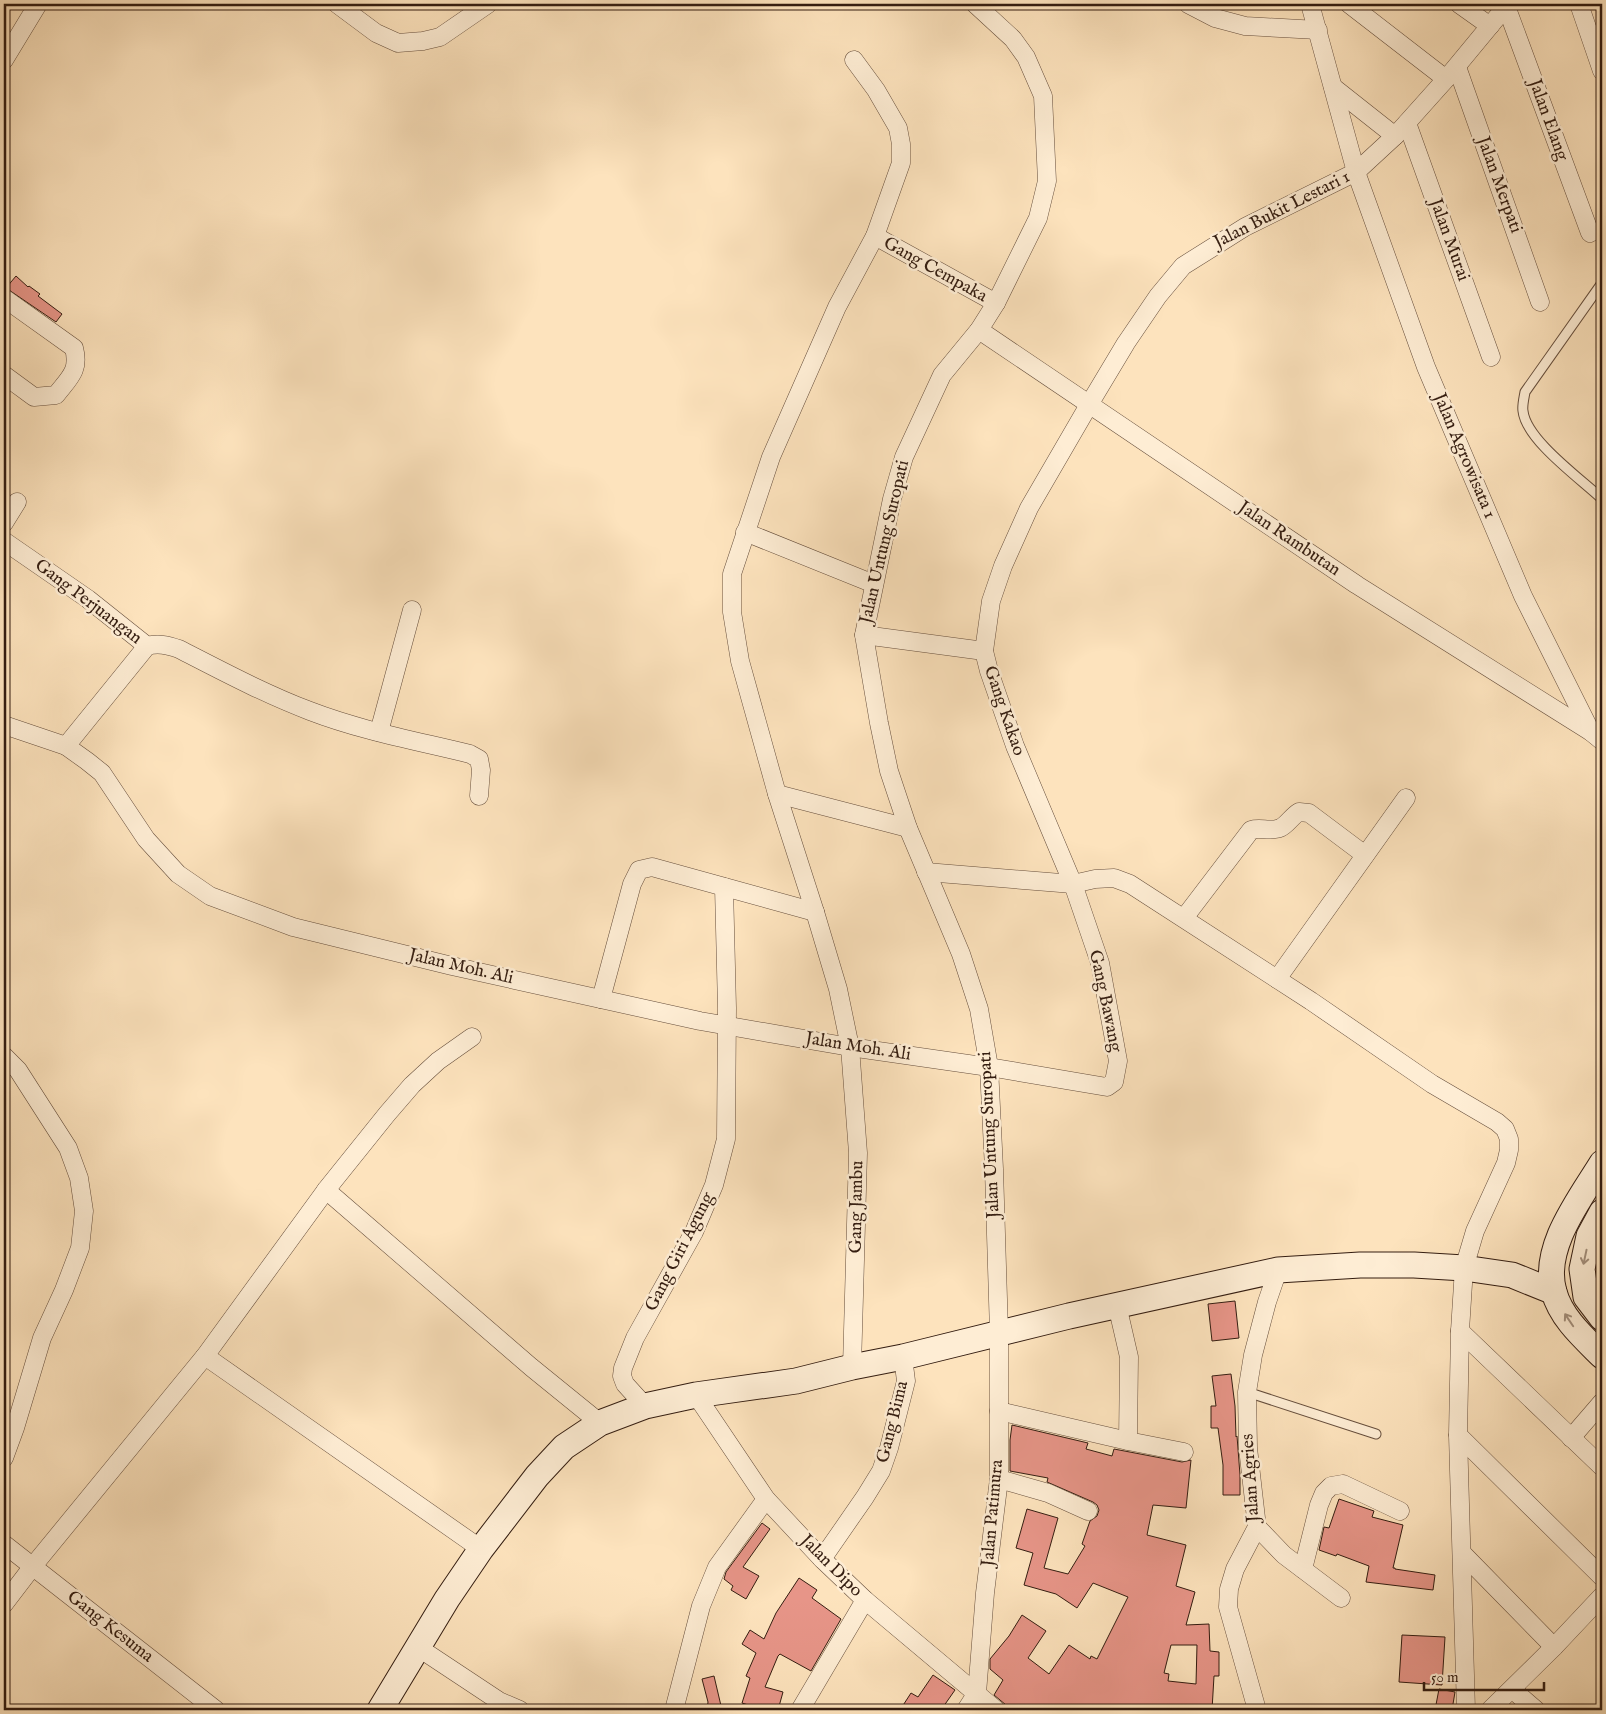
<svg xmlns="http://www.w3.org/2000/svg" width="1606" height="1714" font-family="'IM FELL English',serif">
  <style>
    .building { fill: #e79588; stroke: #341d11; fill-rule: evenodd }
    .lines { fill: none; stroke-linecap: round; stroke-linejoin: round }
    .lane-casing { stroke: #664e3c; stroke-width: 11 }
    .street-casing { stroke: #664e3c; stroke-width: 19 }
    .secondary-casing { stroke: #341d11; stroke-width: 27 }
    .lane { stroke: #feedd4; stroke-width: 9 }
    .street { stroke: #feedd4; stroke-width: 18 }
    .secondary { stroke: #feedd4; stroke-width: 25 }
    .oneway { stroke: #a38f7c }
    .labels { text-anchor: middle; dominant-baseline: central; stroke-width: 5; stroke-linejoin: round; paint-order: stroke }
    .street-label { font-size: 18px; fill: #341d11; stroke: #feedd4 }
  </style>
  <rect width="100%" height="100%" fill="#fde3bd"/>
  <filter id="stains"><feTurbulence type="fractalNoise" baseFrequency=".004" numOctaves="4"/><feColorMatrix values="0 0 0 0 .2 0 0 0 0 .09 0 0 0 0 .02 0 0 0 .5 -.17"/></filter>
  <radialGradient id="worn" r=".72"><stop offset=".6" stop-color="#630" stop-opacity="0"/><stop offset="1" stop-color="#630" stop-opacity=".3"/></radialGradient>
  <g class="building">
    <polygon points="16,276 28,287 29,286 40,294 38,296 62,314 56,322 6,288"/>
    <polygon points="1235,1301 1239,1338 1212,1341 1208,1304"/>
    <polygon points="1231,1374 1235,1406 1236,1437 1237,1436 1240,1475 1240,1495 1223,1495 1223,1465 1218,1428 1211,1428 1211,1406 1216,1406 1212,1376"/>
    <path d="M1012,1425L1088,1443L1086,1449L1112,1456L1114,1449L1182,1462L1191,1460L1186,1508L1153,1505L1147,1535L1186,1545L1176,1586L1195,1592L1186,1625L1209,1624L1210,1651L1219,1652V1676H1214L1212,1710L1157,1706L1156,1710H1012L994,1695L1003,1680L990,1669V1659L1009,1636L1022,1615L1046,1631L1028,1658L1049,1674L1069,1645L1090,1659L1091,1656L1097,1659L1128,1597L1093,1583L1077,1608L1056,1594L1024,1585L1033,1553L1016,1548L1027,1509L1058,1518L1044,1568L1068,1574L1085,1546L1082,1544L1090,1521L1097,1516L1099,1510L1097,1505L1093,1502L1047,1482L1048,1478L1010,1471V1440ZM1171,1645H1197L1196,1684L1168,1681L1169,1674L1164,1673Z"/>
    <polygon points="1339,1499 1374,1511 1372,1517 1403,1525 1393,1568 1395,1568 1395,1569 1435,1575 1433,1590 1366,1582 1369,1566 1337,1554 1336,1556 1319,1550 1324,1527 1329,1528"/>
    <polygon points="762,1523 770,1529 743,1567 759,1576 746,1599 731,1590 733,1586 724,1579 726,1572"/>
    <polygon points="799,1578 817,1590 812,1598 841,1619 811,1671 780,1654 778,1656 765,1687 783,1692 778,1710 764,1710 742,1703 750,1678 746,1676 756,1653 742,1644 750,1630 764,1639 776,1613"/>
    <polygon points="1402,1635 1445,1637 1442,1685 1399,1682"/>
    <polygon points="933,1675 955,1690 941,1710 900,1710 911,1693 918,1697"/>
    <polygon points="714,1676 722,1710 707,1710 708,1702 702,1679"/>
    <polygon points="1439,1689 1455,1692 1452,1710 1435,1710"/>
  </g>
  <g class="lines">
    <defs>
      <g id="lane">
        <path d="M1602,283L1525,392C1524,398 1522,406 1523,411C1526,440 1581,479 1602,499"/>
        <polyline points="1247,1392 1376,1434"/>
      </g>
      <g id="street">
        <polyline points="337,4 376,33 398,43 423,41 440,37 488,4"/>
        <polyline points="1188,4 1215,18 1245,26 1318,30"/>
        <polyline points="1310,4 1356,172 1426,367 1523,596 1591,732"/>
        <polyline points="1349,4 1446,79"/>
        <polyline points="1459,4 1490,26"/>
        <polyline points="1579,4 1602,71"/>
        <polyline points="1506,6 1590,233"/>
        <polyline points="4,60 38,4"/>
        <polyline points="1457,67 1540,302"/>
        <polyline points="1333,87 1395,136"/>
        <polyline points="1407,123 1491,357"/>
        <polyline points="875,236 996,303"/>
        <path d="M4,298L74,348C80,371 69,378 56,395L34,397L4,375"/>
        <polyline points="979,330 1357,585 1591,732 1602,741"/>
        <polyline points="4,523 17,502"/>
        <polyline points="745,532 874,584"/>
        <polyline points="4,541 88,599 147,646"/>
        <polyline points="864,635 984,651"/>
        <polyline points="4,725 66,746 87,761 102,773 146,839 178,874 210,896 293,927 452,966 700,1021 850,1047 989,1067 1107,1087 1114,1082 1118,1061 1100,963 1073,884 1015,746 989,671 984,651 991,601 1003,566 1029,508 1090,403 1126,343 1158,296 1183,266 1245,227 1356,172 1395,136 1446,79 1508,4"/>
        <polyline points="379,732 412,610"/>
        <path d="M66,746L147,646C158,643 167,645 179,649C222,671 265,694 310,711C362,731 417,741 470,754L479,759L481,770L479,796"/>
        <polyline points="777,794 908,828"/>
        <polyline points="926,872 1073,884 1095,879 1114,878 1130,884 1311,1001 1432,1084 1497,1122 1505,1129 1509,1139 1509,1150 1506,1163 1475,1231 1464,1268 1460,1331 1458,1435 1466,1710"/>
        <path d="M1184,918L1251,830C1260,827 1270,832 1280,828C1287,825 1292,816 1299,812L1309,813L1365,855"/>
        <polyline points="1277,979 1406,798"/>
        <polyline points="601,999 632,884 639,870 652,867 815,912"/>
        <polyline points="4,1056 18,1070 68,1148 79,1178 84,1211 80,1248 64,1290 42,1338 15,1428 4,1458"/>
        <polyline points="326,1190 531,1367 600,1423"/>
        <polyline points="1117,1305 1129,1357 1128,1441"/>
        <polyline points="1460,1331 1602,1467"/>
        <polyline points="205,1356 481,1549"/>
        <polyline points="852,1367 858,1153 850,1047 838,989 815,912 777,794 740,661 732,612 732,574 771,457 837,307 875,236 901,163 901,144 898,128 876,90 854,60"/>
        <polyline points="696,1395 766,1499 822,1559 865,1600 996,1710"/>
        <polyline points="645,1406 625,1384 622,1376 623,1368 635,1338 694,1232 714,1185 726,1139 727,1008 724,887"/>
        <polyline points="999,1411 1128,1441 1184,1452"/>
        <polyline points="1458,1435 1602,1577"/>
        <polyline points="1571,1438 1602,1402"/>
        <polyline points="999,1479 1048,1493 1088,1511"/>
        <polyline points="1257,1527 1284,1555 1341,1598"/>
        <polyline points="4,1544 216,1710"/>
        <polyline points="1463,1554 1554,1647"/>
        <polyline points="822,1559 865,1497 881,1471 889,1448 906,1381 903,1357"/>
        <polyline points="1303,1569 1319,1505 1324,1493 1331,1486 1343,1484 1400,1511"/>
        <polyline points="4,1604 33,1566 205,1356 326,1190 387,1114 412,1085 438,1061 472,1037"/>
        <polyline points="419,1648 499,1701 520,1710"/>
        <polyline points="1513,1690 1536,1710"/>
        <polyline points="674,1710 701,1606 717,1567 766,1499"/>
        <polyline points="800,1710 865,1600"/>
        <polyline points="966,1710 977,1693 985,1593 999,1479 999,1332 994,1169 989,1067 979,1009 961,954 908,828 889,771 879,723 864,635 892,499 904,457 942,375 979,330 996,303 1038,218 1047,181 1043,96 1026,57 1013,39 975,4"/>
        <polyline points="1257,1710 1228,1607 1229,1589 1235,1569 1257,1527 1248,1448 1247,1392 1253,1355 1267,1302 1278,1270"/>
        <polyline points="1490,1710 1554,1647 1602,1596"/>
      </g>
      <g id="secondary">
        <path d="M1602,1163C1580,1199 1541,1248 1554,1292C1561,1318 1584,1338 1602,1356"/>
        <polyline points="1602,1212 1589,1236 1582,1269 1586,1297 1602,1318"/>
        <polyline points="380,1710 447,1599 481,1549 537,1476 564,1447 600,1423 645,1406 696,1395 796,1381 852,1367 903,1357 1069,1316 1278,1270 1360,1265 1414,1265 1464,1268 1512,1275 1554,1292"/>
      </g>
    </defs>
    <use href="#lane" class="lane-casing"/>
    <use href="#street" class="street-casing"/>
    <use href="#secondary" class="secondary-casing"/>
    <use href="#lane" class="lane"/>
    <use href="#street" class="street"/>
    <use href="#secondary" class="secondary"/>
  </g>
  <defs><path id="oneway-shaft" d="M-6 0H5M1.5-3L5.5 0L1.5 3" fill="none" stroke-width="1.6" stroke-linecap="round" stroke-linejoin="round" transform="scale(1.25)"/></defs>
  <g class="oneway">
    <use href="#oneway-shaft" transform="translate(1585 1257) rotate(102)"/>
    <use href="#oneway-shaft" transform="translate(1569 1320) rotate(-124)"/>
  </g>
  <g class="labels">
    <g class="street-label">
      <text transform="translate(1548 120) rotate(70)">Jalan Elang</text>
      <text transform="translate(1499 185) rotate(70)">Jalan Merpati</text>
      <text transform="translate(1282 210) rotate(-27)">Jalan Bukit Lestari 1</text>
      <text transform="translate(1449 240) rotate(70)">Jalan Murai</text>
      <text transform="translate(935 270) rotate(29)">Gang Cempaka</text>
      <text transform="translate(1464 456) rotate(67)">Jalan Agrowisata 1</text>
      <text transform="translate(1289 539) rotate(34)">Jalan Rambutan</text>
      <text transform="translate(885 542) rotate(-77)">Jalan Untung Suropati</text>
      <text transform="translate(88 602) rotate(37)">Gang Perjuangan</text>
      <text transform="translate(1004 711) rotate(71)">Gang Kakao</text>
      <text transform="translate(461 967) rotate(13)">Jalan Moh. Ali</text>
      <text transform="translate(1105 1001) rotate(78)">Gang Bawang</text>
      <text transform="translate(858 1047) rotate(9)">Jalan Moh. Ali</text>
      <text transform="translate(990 1135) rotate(-93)">Jalan Untung Suropati</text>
      <text transform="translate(857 1207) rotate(-89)">Gang Jambu</text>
      <text transform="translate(680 1252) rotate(-63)">Gang Giri Agung</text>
      <text transform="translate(893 1422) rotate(-76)">Gang Bima</text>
      <text transform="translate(1251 1478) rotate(-94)">Jalan Agries</text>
      <text transform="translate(993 1513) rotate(-85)">Jalan Patimura</text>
      <text transform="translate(831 1566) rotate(45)">Jalan Dipo</text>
      <text transform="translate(110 1627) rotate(38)">Gang Kesuma</text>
    </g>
  </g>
  <rect width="1606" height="1714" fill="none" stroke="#fde3bd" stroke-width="20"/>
  <rect x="5" y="5" width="1596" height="1704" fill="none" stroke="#341d11" stroke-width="2.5"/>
  <rect x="10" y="10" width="1586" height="1694" fill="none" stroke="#341d11"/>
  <path d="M1424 1682v8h120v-8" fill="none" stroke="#341d11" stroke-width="2.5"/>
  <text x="1431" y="1682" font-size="15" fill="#341d11" stroke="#feedd4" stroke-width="4" paint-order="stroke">50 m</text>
  <rect width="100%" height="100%" filter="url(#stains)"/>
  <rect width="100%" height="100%" fill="url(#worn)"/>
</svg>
